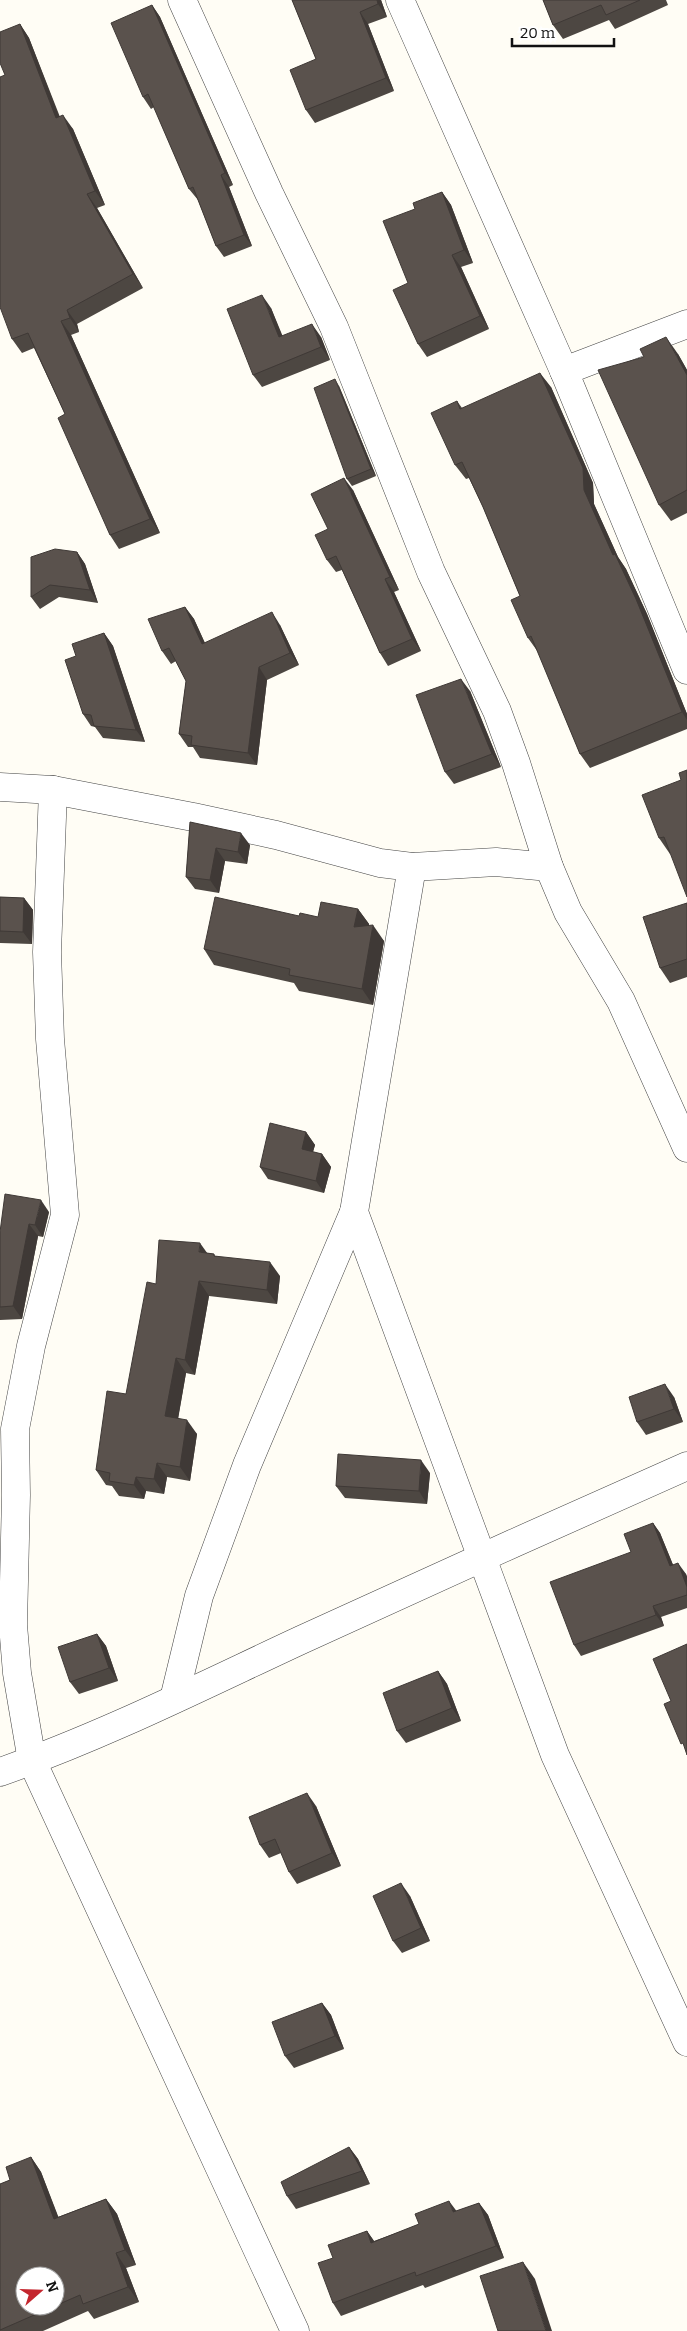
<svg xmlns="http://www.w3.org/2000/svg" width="687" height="2331" font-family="Bitter,serif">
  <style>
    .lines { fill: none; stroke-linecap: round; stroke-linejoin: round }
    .minor-casing { stroke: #444; stroke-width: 29 }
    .minor { stroke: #fff; stroke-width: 28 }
    .wall { fill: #4d4742 }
    .shaded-wall { fill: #3f3936 }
    .building { fill: #5a524d; stroke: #3f3936; fill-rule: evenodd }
  </style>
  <rect width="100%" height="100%" fill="#fffdf5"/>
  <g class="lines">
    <defs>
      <g id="minor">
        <polyline points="182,0 269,193 334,327 431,572 497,711 516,763 549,867 568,912 621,1001 687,1148"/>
        <polyline points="400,0 564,371 687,670"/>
        <polyline points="564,371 687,324"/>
        <polyline points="0,787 53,790 193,817 276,835 380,863 412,867 496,862 549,867"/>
        <polyline points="53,790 47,952 50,1039 65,1215 31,1346 15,1429 16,1495 13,1625 17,1673 32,1761 295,2331"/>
        <polyline points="412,867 354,1212 555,1755 687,2042"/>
        <polyline points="174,1699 199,1596 247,1465 354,1212"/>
        <path d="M0,1772C103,1736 202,1686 301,1640C429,1581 558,1523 687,1466"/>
      </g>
    </defs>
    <use href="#minor" class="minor-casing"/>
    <use href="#minor" class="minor"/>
  </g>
  <g class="wall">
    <polygon points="292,0 381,0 387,17 368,24 394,91 315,123 306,110 316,59"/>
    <polygon points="543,0 666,0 668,5 615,29 609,20 563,39 553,25"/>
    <polygon points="152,5 160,17 233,185 229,187 252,246 224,257 216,246 198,200 189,189 154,107 151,109 143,97"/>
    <polygon points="20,24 29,38 60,117 73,129 105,205 97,208 143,288 77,324 79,332 71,335 160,533 119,549 110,535 65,414 34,348 22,353 12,339 5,75"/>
    <polygon points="442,192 451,205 473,263 461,267 489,329 427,357 418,344 408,283 415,209"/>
    <polygon points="271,308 282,336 321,337 330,360 262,387 253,375"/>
    <polygon points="678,354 687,370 687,513 671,521 659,505"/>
    <polygon points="339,386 376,476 352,486 347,479"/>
    <polygon points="551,387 593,483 594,504 618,557 626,569 647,614 687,714 687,729 590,768 580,754 538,652 528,638 520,596 483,507 469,478 466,479 455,465 457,401 462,408"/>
    <polygon points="353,490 399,590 394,592 421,651 388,666 380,653 342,570 336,572 327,560 328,529"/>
    <polygon points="77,552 85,564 98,603 59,597 40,609 31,597"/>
    <polygon points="185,607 194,619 205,643 280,625 299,665 267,680 257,765 200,758 193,747 188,747 179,734 186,681 176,661 171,664 162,651"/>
    <polygon points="104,633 113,646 145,742 103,738 95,727 91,726 83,714 76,656"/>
    <polygon points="470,691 501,767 454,784 445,772"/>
    <polygon points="681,780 670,853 670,854 659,838"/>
    <polygon points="190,822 250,845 247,864 225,861 219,893 195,889 186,877"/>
    <polygon points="0,897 24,898 33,910 32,944 0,943"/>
    <polygon points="687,903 687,977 670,983 660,968"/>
    <polygon points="358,909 369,924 369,926 384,941 373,1005 299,991 294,983 214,965 204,949 299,916 318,917"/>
    <polygon points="306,1132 315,1145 313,1152 322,1154 331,1167 324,1193 268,1179 260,1167"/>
    <polygon points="49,1212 43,1237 38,1236 22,1319 0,1320 0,1232"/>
    <polygon points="207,1253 214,1254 215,1256 280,1276 277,1304 209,1296 195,1375 186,1373 178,1418 197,1434 190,1481 167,1477 164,1494 146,1491 144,1499 119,1496 112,1486 106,1485 96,1470 126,1394"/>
    <polygon points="674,1397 683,1422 646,1435 637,1422"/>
    <polygon points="430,1473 427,1504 345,1498 336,1486"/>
    <polygon points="653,1523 660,1533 673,1565 686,1574 687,1577 687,1608 661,1617 664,1626 581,1656 574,1645 631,1552"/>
    <polygon points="97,1634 106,1646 118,1681 79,1694 70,1682"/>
    <polygon points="438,1671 447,1684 461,1721 406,1743 397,1731"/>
    <polygon points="316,1806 341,1866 297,1884 289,1872 281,1853 269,1858 260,1845"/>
    <polygon points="410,1896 430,1941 402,1953 393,1941"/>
    <polygon points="322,2003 331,2015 344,2049 294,2068 285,2056"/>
    <polygon points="349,2147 358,2159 370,2184 296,2209 287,2196"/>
    <polygon points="31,2157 41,2172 58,2217 106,2199 117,2214 136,2265 126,2268 139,2302 94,2319 88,2311 43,2331 0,2331 0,2184 10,2180"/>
    <polygon points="479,2203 488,2215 504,2258 425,2288 423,2285 341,2316 333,2303 367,2231 374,2241"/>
  </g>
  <g class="shaded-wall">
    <polygon points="377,0 381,0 387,17 378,4"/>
    <polygon points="152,5 160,17 233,185 225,173"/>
    <polygon points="360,12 368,24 394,91 386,78"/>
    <polygon points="20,24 29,38 65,132 56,118"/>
    <polygon points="63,115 73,129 105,205 95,191"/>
    <polygon points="221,175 229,187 252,246 244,235"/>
    <polygon points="442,192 451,205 473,263 464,250"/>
    <polygon points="87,194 97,208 143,288 133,274"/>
    <polygon points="452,255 461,267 489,329 480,316"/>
    <polygon points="262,295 271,308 288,349 279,337"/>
    <polygon points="67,310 77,324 79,332 70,318"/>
    <polygon points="61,321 71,335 160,533 150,519"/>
    <polygon points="312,324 321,337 330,360 321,347"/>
    <polygon points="666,337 678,354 687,370 687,375"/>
    <polygon points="540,373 551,387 593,483 594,504 618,557 626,569 647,614 687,714 687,720 682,712 584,490"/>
    <polygon points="335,379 339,386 376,476 371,469"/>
    <polygon points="344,478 353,490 399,590 390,577"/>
    <polygon points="77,552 85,564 98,603 90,590"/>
    <polygon points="385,579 394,592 421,651 412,639"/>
    <polygon points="185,607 194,619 211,657 202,644"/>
    <polygon points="272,612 280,625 299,665 290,653"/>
    <polygon points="104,633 113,646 145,742 136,730"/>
    <polygon points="259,667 267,680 257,765 248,753"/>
    <polygon points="461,679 470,691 501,767 492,754"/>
    <polygon points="241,833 250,845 247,864 238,852"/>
    <polygon points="216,848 225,861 219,893 210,880"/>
    <polygon points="24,898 33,910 32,944 23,932"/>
    <polygon points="358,909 369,924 365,943 354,927"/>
    <polygon points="373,925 384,941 373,1005 362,989"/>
    <polygon points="306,1132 315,1145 310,1161 302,1149"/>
    <polygon points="322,1154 331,1167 324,1193 316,1181"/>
    <polygon points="41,1200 49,1212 43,1237 35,1225"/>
    <polygon points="29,1224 38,1236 22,1319 13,1306"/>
    <polygon points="200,1243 210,1257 199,1252"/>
    <polygon points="270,1262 280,1276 277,1304 267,1290"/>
    <polygon points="199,1281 209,1296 195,1375 185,1360"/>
    <polygon points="176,1358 186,1373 176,1431 165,1416"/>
    <polygon points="665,1384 674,1397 683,1422 674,1409"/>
    <polygon points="187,1420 197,1434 190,1481 180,1467"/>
    <polygon points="421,1460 430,1473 427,1504 419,1491"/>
    <polygon points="157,1463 167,1477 164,1494 154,1479"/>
    <polygon points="136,1477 146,1491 144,1499 134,1485"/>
    <polygon points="653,1523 660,1533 678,1577 670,1566"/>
    <polygon points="678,1563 686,1574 687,1577 687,1587"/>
    <polygon points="653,1606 661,1617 664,1626 656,1615"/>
    <polygon points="97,1634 106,1646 118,1681 109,1668"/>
    <polygon points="438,1671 447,1684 461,1721 452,1708"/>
    <polygon points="307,1793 316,1806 341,1866 332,1853"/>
    <polygon points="401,1883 410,1896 430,1941 421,1928"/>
    <polygon points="322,2003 331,2015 344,2049 335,2036"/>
    <polygon points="349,2147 358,2159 370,2184 362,2171"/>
    <polygon points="31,2157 41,2172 65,2234 54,2219"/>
    <polygon points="106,2199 117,2214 136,2265 125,2250"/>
    <polygon points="449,2201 458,2213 453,2212"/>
    <polygon points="479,2203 488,2215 504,2258 496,2246"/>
    <polygon points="367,2231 376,2244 371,2243"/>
    <polygon points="116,2253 126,2268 139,2302 128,2287"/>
    <polygon points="523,2262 535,2279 552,2331 546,2331"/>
  </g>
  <g class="building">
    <polygon points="292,0 377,0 378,4 360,12 386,78 306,110 290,70 316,59"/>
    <polygon points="543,0 640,0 606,15 601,5 553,25"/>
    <polygon points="152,5 225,173 221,175 244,235 216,246 193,187 189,189 148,94 143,97 111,23"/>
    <polygon points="20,24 56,118 63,115 95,191 87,194 133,274 67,310 70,318 61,321 150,519 110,535 58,418 65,414 28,333 12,339 0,307 0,77 5,75 0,63 0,32"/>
    <polygon points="442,192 464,250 452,255 480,316 418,344 393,290 408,283 383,221 415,209 413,203"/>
    <polygon points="262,295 279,337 312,324 321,347 253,375 227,309"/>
    <polygon points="666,337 687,375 687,490 659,505 598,370 644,357 640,349"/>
    <polygon points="540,373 583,468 584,490 613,555 615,554 636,599 682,712 580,754 531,636 528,638 511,600 520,596 483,507 462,462 455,465 431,413 457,401 460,409"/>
    <polygon points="335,379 371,469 347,479 314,388"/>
    <polygon points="344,478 390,577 385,579 412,639 380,653 336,556 327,560 315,535 328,529 311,494"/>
    <polygon points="55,549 77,552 90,590 50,585 31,597 31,557"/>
    <polygon points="185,607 202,644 272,612 290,653 259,667 248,753 191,745 192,736 179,734 186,681 169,648 162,651 148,619"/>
    <polygon points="104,633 136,730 94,726 91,715 83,714 65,660 76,656 72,644"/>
    <polygon points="461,679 492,754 445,772 416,695"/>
    <polygon points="687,770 687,897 664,837 659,838 642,795 681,780 679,773"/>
    <polygon points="190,822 241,833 238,852 216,848 210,880 186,877"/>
    <polygon points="0,897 24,898 23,932 0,931"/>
    <polygon points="215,897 299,916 300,913 318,917 321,902 358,909 354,927 373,925 362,989 289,975 290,969 204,949"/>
    <polygon points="687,903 687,959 660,968 643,917"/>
    <polygon points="270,1123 306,1132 302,1149 322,1154 316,1181 260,1167"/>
    <polygon points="5,1194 41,1200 35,1225 29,1224 13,1306 0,1307 0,1232"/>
    <polygon points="159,1240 200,1243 199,1252 214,1254 214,1256 270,1262 267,1290 199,1281 185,1360 176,1358 165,1416 187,1420 180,1467 157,1463 154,1479 136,1477 134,1485 109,1481 110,1473 96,1470 107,1391 126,1394 147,1282 156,1284"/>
    <polygon points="665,1384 674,1409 637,1422 629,1397"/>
    <polygon points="338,1454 421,1460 419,1491 336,1486"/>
    <polygon points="653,1523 670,1566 678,1563 687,1587 687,1595 653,1606 656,1615 574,1645 550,1582 631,1552 624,1534"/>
    <polygon points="97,1634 109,1668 70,1682 58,1647"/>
    <polygon points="687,1644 687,1755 683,1743 681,1744 664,1704 671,1701 653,1659"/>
    <polygon points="438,1671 452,1708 397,1731 383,1693"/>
    <polygon points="307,1793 332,1853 289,1872 275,1839 260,1845 249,1817"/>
    <polygon points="401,1883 421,1928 393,1941 373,1896"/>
    <polygon points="322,2003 335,2036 285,2056 272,2022"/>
    <polygon points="349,2147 362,2171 287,2196 281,2182"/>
    <path d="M31,2157L54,2219L106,2199L125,2250L116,2253L128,2287L83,2304L80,2295L0,2330V2184L10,2180L6,2167ZM25,2276H55V2306H25Z"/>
    <polygon points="449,2201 453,2212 479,2203 496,2246 416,2276 415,2272 333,2303 318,2263 333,2258 328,2245 367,2231 371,2243 419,2224 415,2214"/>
    <polygon points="523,2262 546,2331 498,2331 480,2276"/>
  </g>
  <g transform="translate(40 2291) rotate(70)"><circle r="24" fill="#ffffff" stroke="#a0a0a0"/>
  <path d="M0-4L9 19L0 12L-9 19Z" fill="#c4262e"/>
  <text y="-8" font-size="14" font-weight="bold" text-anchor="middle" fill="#111111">N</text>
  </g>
  <path d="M512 38v8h102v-8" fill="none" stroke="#111111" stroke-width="2.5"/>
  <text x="520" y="38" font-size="15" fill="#111111" stroke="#ffffff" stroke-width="4" paint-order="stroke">20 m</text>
</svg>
